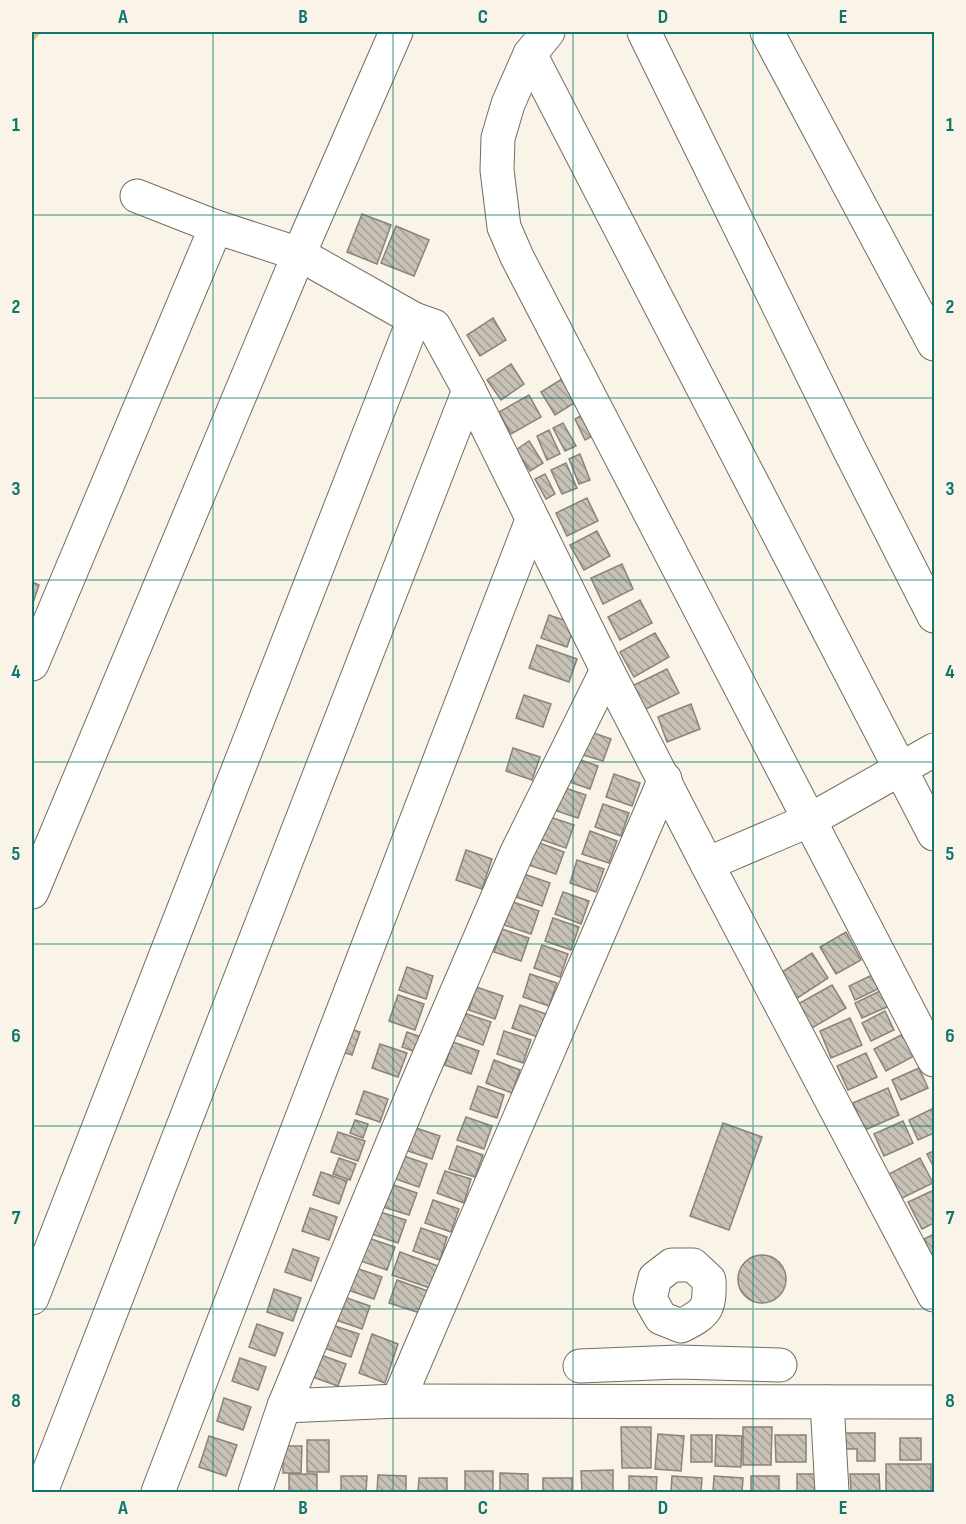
<svg xmlns="http://www.w3.org/2000/svg" width="966" height="1524" font-family="'Sofia Sans Condensed',sans-serif">
  <style>
    .lines { fill: none; stroke-linecap: round; stroke-linejoin: round }
    .stream { stroke: #e3c28a; stroke-width: 8 }
    .building { fill: url(#building-back-hatch); stroke: #8a8379; stroke-width: 1.5 }
    .minor-casing { stroke: #736d62; stroke-width: 35 }
    .minor { stroke: #fff; stroke-width: 33 }
    .grid { fill: none; stroke: #0f766e; stroke-width: 1.5; stroke-opacity: 0.55 }
    .neatline { fill: none; stroke: #0f766e; stroke-width: 2 }
    .grid-label { font-size: 20px; text-anchor: middle; font-weight: bold; fill: #0f766e }
  </style>
  <defs>
    <pattern id="building-back-hatch" width="6" height="6" patternUnits="userSpaceOnUse" patternTransform="scale(1.5)"><rect width="6" height="6" fill="#c8c1b5"/><path d="M-1 5l2 2M0 0l6 6M5-1l2 2" fill="none" stroke="#a49e94"/></pattern>
  </defs>
  <rect width="100%" height="100%" fill="#faf3e7"/>
  <g class="lines">
    <polyline class="stream" points="32,37 36,32"/>
  </g>
  <g class="building">
    <polygon points="362,214 391,225 377,264 347,252"/>
    <polygon points="396,226 429,240 414,276 381,263"/>
    <polygon points="493,318 506,340 480,356 467,335"/>
    <polygon points="511,364 524,384 501,400 487,380"/>
    <polygon points="565,377 579,400 555,415 541,392"/>
    <polygon points="529,395 541,417 511,434 499,412"/>
    <polygon points="584,414 594,435 585,440 575,419"/>
    <polygon points="563,423 576,446 565,451 553,428"/>
    <polygon points="549,430 560,454 547,460 537,436"/>
    <polygon points="529,441 543,463 530,471 516,450"/>
    <polygon points="580,454 590,480 579,484 569,459"/>
    <polygon points="566,463 577,488 562,494 551,470"/>
    <polygon points="545,474 555,494 546,499 535,479"/>
    <polygon points="587,498 598,521 567,536 556,513"/>
    <polygon points="597,531 610,556 584,570 570,545"/>
    <polygon points="622,564 633,589 603,604 591,578"/>
    <polygon points="32,582 39,585 32,606"/>
    <polygon points="640,600 652,623 620,640 608,617"/>
    <polygon points="549,615 575,624 567,647 541,638"/>
    <polygon points="655,633 669,657 634,677 620,652"/>
    <polygon points="537,645 577,659 569,682 529,668"/>
    <polygon points="667,669 679,693 644,710 632,686"/>
    <polygon points="524,695 551,704 543,727 516,718"/>
    <polygon points="691,704 700,729 667,742 658,717"/>
    <polygon points="585,730 611,739 603,761 577,753"/>
    <polygon points="513,748 540,757 532,780 506,771"/>
    <polygon points="572,757 598,766 590,789 564,780"/>
    <polygon points="614,774 640,783 632,806 606,797"/>
    <polygon points="559,786 586,795 578,818 551,809"/>
    <polygon points="603,804 629,813 621,836 595,827"/>
    <polygon points="547,816 574,825 566,848 540,839"/>
    <polygon points="590,831 617,841 609,863 582,854"/>
    <polygon points="537,842 564,852 556,874 529,865"/>
    <polygon points="466,850 492,859 482,889 456,880"/>
    <polygon points="577,860 604,869 596,892 570,883"/>
    <polygon points="524,874 550,883 542,906 516,897"/>
    <polygon points="563,892 589,901 581,924 555,914"/>
    <polygon points="513,902 539,911 531,934 504,925"/>
    <polygon points="553,918 579,927 571,950 545,941"/>
    <polygon points="502,929 529,938 521,961 494,952"/>
    <polygon points="846,932 861,960 836,974 820,947"/>
    <polygon points="542,945 568,954 560,977 534,968"/>
    <polygon points="812,953 828,978 796,999 779,974"/>
    <polygon points="407,967 433,976 426,999 399,990"/>
    <polygon points="530,974 557,983 549,1006 523,997"/>
    <polygon points="872,975 878,989 855,1000 849,986"/>
    <polygon points="832,985 846,1008 812,1028 798,1004"/>
    <polygon points="476,987 503,996 495,1019 469,1010"/>
    <polygon points="882,990 889,1006 862,1018 855,1003"/>
    <polygon points="398,995 424,1004 415,1030 389,1021"/>
    <polygon points="520,1005 546,1014 538,1037 512,1028"/>
    <polygon points="885,1011 894,1030 871,1041 862,1023"/>
    <polygon points="464,1013 491,1022 483,1045 456,1035"/>
    <polygon points="850,1018 862,1045 831,1058 820,1031"/>
    <polygon points="344,1027 360,1032 352,1055 336,1050"/>
    <polygon points="504,1031 531,1040 523,1063 497,1054"/>
    <polygon points="407,1032 421,1037 416,1052 402,1047"/>
    <polygon points="903,1034 914,1056 886,1071 874,1049"/>
    <polygon points="453,1042 479,1051 471,1074 445,1065"/>
    <polygon points="380,1044 407,1053 398,1077 372,1068"/>
    <polygon points="866,1053 877,1077 848,1090 837,1066"/>
    <polygon points="494,1060 520,1070 512,1093 486,1083"/>
    <polygon points="919,1068 928,1088 901,1100 892,1080"/>
    <polygon points="478,1086 504,1095 497,1118 470,1109"/>
    <polygon points="888,1088 899,1115 865,1130 853,1103"/>
    <polygon points="364,1091 388,1099 380,1122 356,1114"/>
    <polygon points="934,1108 934,1133 918,1140 909,1120"/>
    <polygon points="466,1117 492,1126 484,1149 457,1140"/>
    <polygon points="355,1120 368,1124 363,1138 350,1133"/>
    <polygon points="903,1121 913,1143 884,1156 874,1134"/>
    <polygon points="723,1123 762,1137 729,1230 690,1216"/>
    <polygon points="413,1127 440,1136 432,1159 405,1150"/>
    <polygon points="338,1132 365,1141 358,1161 331,1152"/>
    <polygon points="457,1146 483,1155 475,1177 449,1169"/>
    <polygon points="934,1151 934,1168 927,1154"/>
    <polygon points="401,1155 427,1164 419,1187 393,1178"/>
    <polygon points="339,1158 356,1164 350,1180 333,1174"/>
    <polygon points="920,1158 933,1183 898,1200 885,1176"/>
    <polygon points="445,1171 471,1179 464,1203 437,1193"/>
    <polygon points="321,1172 347,1181 339,1204 313,1195"/>
    <polygon points="391,1184 417,1193 409,1215 383,1207"/>
    <polygon points="934,1190 934,1223 922,1229 908,1202"/>
    <polygon points="433,1200 459,1209 451,1232 425,1223"/>
    <polygon points="310,1208 337,1217 329,1240 302,1231"/>
    <polygon points="380,1212 406,1220 398,1243 372,1234"/>
    <polygon points="421,1228 447,1237 440,1260 413,1251"/>
    <polygon points="934,1234 934,1261 924,1239"/>
    <polygon points="368,1238 395,1247 387,1270 361,1261"/>
    <polygon points="293,1249 319,1258 311,1281 285,1272"/>
    <polygon points="400,1252 438,1266 430,1288 392,1275"/>
    <circle cx="762" cy="1279" r="24"/>
    <polygon points="356,1268 382,1277 374,1299 348,1290"/>
    <polygon points="397,1280 428,1291 420,1313 389,1303"/>
    <polygon points="274,1289 301,1298 293,1321 267,1312"/>
    <polygon points="344,1297 370,1306 362,1329 336,1320"/>
    <polygon points="257,1324 283,1333 275,1356 249,1347"/>
    <polygon points="332,1325 359,1334 351,1357 324,1348"/>
    <polygon points="372,1334 398,1344 385,1383 359,1373"/>
    <polygon points="318,1354 346,1364 338,1386 310,1376"/>
    <polygon points="240,1358 266,1367 258,1390 232,1381"/>
    <polygon points="224,1398 251,1407 243,1430 217,1421"/>
    <polygon points="621,1427 651,1427 651,1468 622,1468"/>
    <polygon points="743,1427 772,1427 771,1465 743,1465"/>
    <polygon points="843,1433 875,1433 875,1461 857,1461 857,1449 843,1449"/>
    <polygon points="658,1434 684,1436 681,1471 655,1469"/>
    <rect x="691" y="1435" width="21" height="27"/>
    <polygon points="716,1435 742,1436 741,1467 715,1466"/>
    <polygon points="775,1435 806,1435 806,1462 776,1462"/>
    <polygon points="209,1436 237,1445 226,1476 199,1467"/>
    <rect x="900" y="1438" width="21" height="22"/>
    <rect x="307" y="1440" width="22" height="32"/>
    <polygon points="283,1446 302,1446 301,1473 283,1473"/>
    <rect x="886" y="1464" width="45" height="28"/>
    <polygon points="613,1470 613,1492 582,1492 581,1471"/>
    <rect x="465" y="1471" width="28" height="21"/>
    <polygon points="500,1473 528,1474 528,1492 500,1492"/>
    <rect x="289" y="1474" width="28" height="18"/>
    <rect x="797" y="1474" width="29" height="18"/>
    <polygon points="850,1474 879,1474 880,1492 851,1492"/>
    <polygon points="378,1475 406,1476 406,1492 377,1492"/>
    <polygon points="341,1476 367,1476 366,1492 341,1492"/>
    <polygon points="629,1476 657,1477 656,1492 629,1492"/>
    <polygon points="672,1476 702,1478 701,1492 671,1492"/>
    <polygon points="714,1476 743,1478 742,1492 713,1492"/>
    <rect x="751" y="1476" width="28" height="16"/>
    <polygon points="419,1478 447,1478 447,1492 418,1492"/>
    <rect x="543" y="1478" width="29" height="14"/>
  </g>
  <g class="lines">
    <defs>
      <g id="minor">
        <polyline points="548,32 530,54 508,104 498,138 497,170 504,227 517,257 934,1060"/>
        <polyline points="644,32 849,449 934,616"/>
        <polyline points="767,32 934,344"/>
        <polyline points="530,54 934,834"/>
        <polyline points="137,196 216,227 299,254 414,319 434,326 469,390 607,670 707,864 934,1295"/>
        <polyline points="32,664 216,227"/>
        <polyline points="707,864 810,820 934,750"/>
        <polyline points="32,892 299,254 396,32"/>
        <path d="M672,1265H693L709,1280C710,1309 707,1313 681,1326L661,1318L650,1299L655,1278Z"/>
        <polyline points="32,1298 414,319"/>
        <polyline points="580,1366 678,1362 780,1365"/>
        <polyline points="398,1401 665,779"/>
        <polyline points="827,1402 832,1492"/>
        <polyline points="284,1406 398,1401 934,1402"/>
        <polyline points="41,1492 469,390"/>
        <polyline points="158,1492 532,520"/>
        <polyline points="255,1492 284,1406 415,1089 517,852 607,670"/>
      </g>
    </defs>
    <use href="#minor" class="minor-casing"/>
    <use href="#minor" class="minor"/>
  </g>
  <path class="grid" d="M213,32V1492M393,32V1492M573,32V1492M753,32V1492M32,215H934M32,398H934M32,580H934M32,762H934M32,944H934M32,1126H934M32,1309H934"/>
  <rect width="966" height="1524" fill="none" stroke="#faf3e7" stroke-width="66"/>
  <rect x="33" y="33" width="900" height="1458" class="neatline"/>
  <g class="grid-label">
    <text x="123" y="23">A</text>
    <text x="303" y="23">B</text>
    <text x="483" y="23">C</text>
    <text x="663" y="23">D</text>
    <text x="843" y="23">E</text>
    <text x="16" y="131">1</text>
    <text x="950" y="131">1</text>
    <text x="16" y="313">2</text>
    <text x="950" y="313">2</text>
    <text x="16" y="495">3</text>
    <text x="950" y="495">3</text>
    <text x="16" y="678">4</text>
    <text x="950" y="678">4</text>
    <text x="16" y="860">5</text>
    <text x="950" y="860">5</text>
    <text x="16" y="1042">6</text>
    <text x="950" y="1042">6</text>
    <text x="16" y="1224">7</text>
    <text x="950" y="1224">7</text>
    <text x="16" y="1407">8</text>
    <text x="950" y="1407">8</text>
    <text x="123" y="1514">A</text>
    <text x="303" y="1514">B</text>
    <text x="483" y="1514">C</text>
    <text x="663" y="1514">D</text>
    <text x="843" y="1514">E</text>
  </g>
</svg>
